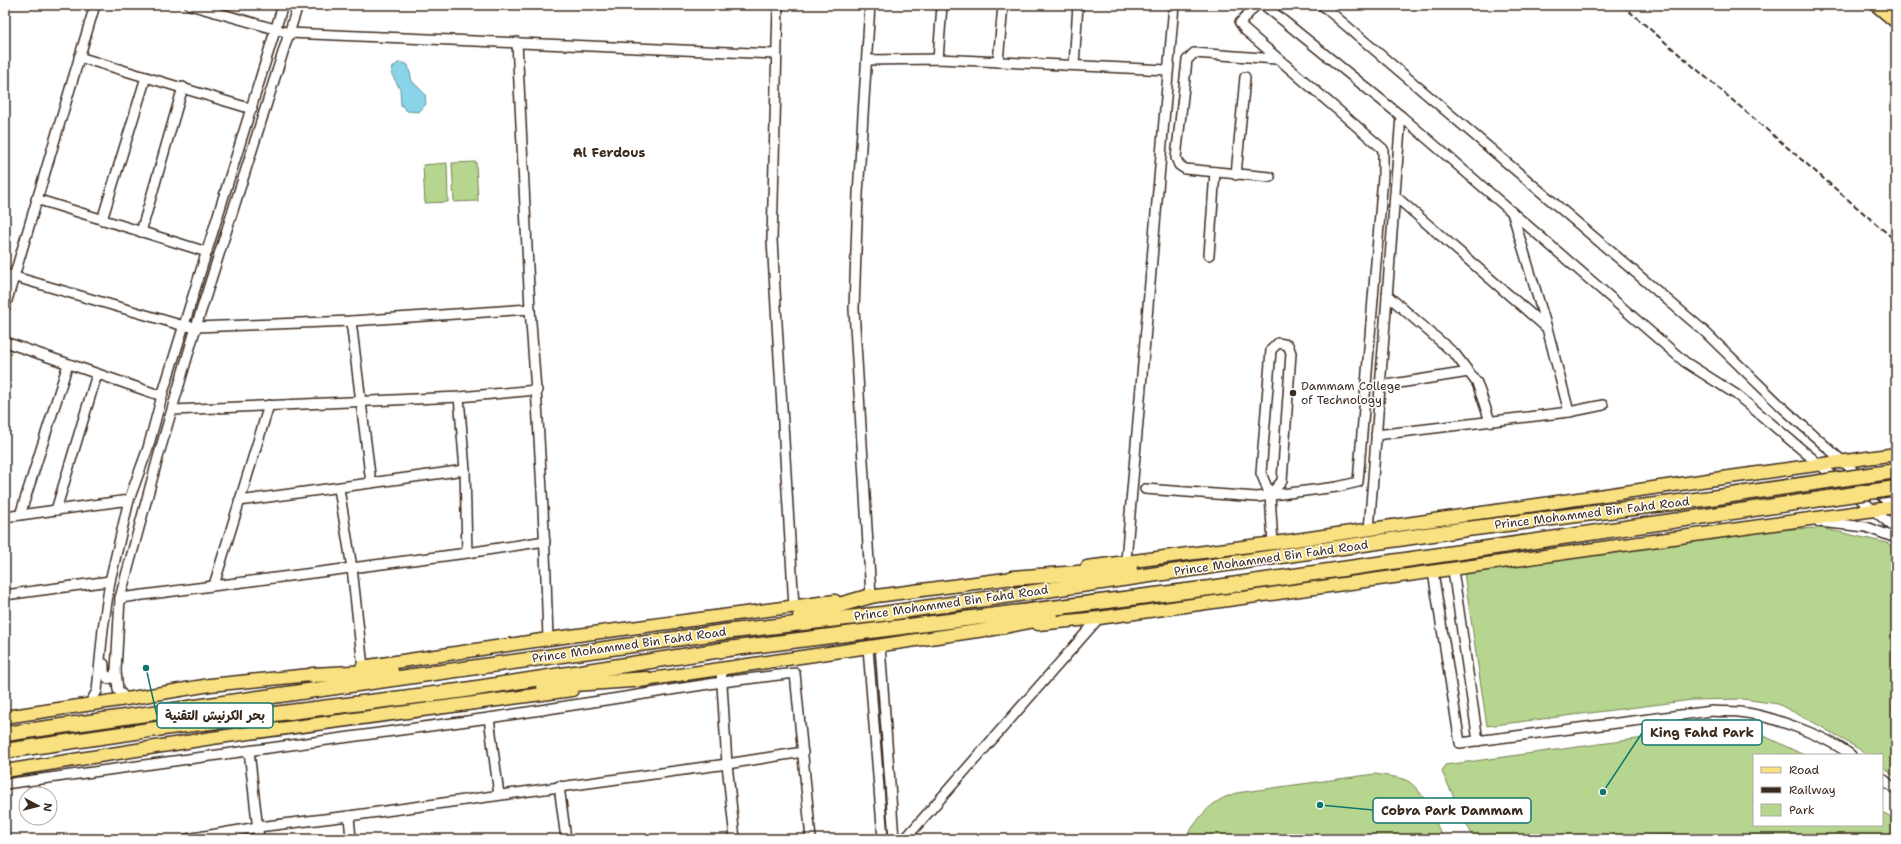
<svg xmlns="http://www.w3.org/2000/svg" width="1901" height="844" font-family="'Shantell Sans','Playpen Sans Arabic',sans-serif">
  <style>
    .green { fill: #b6d58e; stroke: #788056 }
    .water { fill: #89d4e9; stroke: #6a9098 }
    .lines { fill: none; stroke-linecap: round; stroke-linejoin: round }
    .minor-casing { stroke: #3b2a1e; stroke-width: 12 }
    .major-casing { stroke: #3b2a1e; stroke-width: 15 }
    .highway-casing { stroke: #3b2a1e; stroke-width: 17 }
    .minor { stroke: #fff; stroke-width: 9 }
    .major { stroke: #f9e181; stroke-width: 12 }
    .highway { stroke: #f9e181; stroke-width: 14 }
    .rail { stroke: #3b2a1e; stroke-width: 2; stroke-dasharray: 6 3; stroke-linecap: butt }
    .highway-bridge-casing { stroke: #3b2a1e; stroke-width: 17; stroke-linecap: butt }
    .highway-bridge { stroke: #f9e181; stroke-width: 14 }
    .poi-dot { fill: #3b2a1e; stroke: #fff; stroke-width: 1.5 }
    .labels { text-anchor: middle; dominant-baseline: central; stroke-width: 3; stroke-linejoin: round; paint-order: stroke }
    .poi-label { font-size: 12px; fill: #3b2a1e; stroke: #fff; text-anchor: start }
    .street-label { font-size: 12px; fill: #3b2a1e; stroke: #fff }
    .neighbourhood-label { font-size: 13px; font-weight: bold; fill: #3b2a1e; stroke: #fff }
    .leader { fill: none; stroke: #0f766e; stroke-width: 1.5 }
    .callout-dot { fill: #0f766e; stroke: #fff; stroke-width: 1.5 }
    .callout { fill: #fff; stroke: #0f766e; stroke-width: 1.5 }
    .callout-label { font-size: 13px; text-anchor: middle; font-weight: bold; fill: #3b2a1e }
  </style>
  <rect width="100%" height="100%" fill="#fff"/>
  <filter id="ink" filterUnits="userSpaceOnUse"><feTurbulence type="fractalNoise" baseFrequency=".025" numOctaves="2"/><feDisplacementMap in="SourceGraphic" scale="8" xChannelSelector="R" yChannelSelector="G"/><feConvolveMatrix kernelMatrix="1 2 1 2 8 2 1 2 1" color-interpolation-filters="sRGB"/></filter>
  <g filter="url(#ink)">
    <g class="green">
      <polygon points="476,162 478,201 454,202 452,163"/>
      <polygon points="447,163 448,202 425,203 423,165"/>
      <polygon points="1821,528 1887,543 1896,549 1896,778 1882,766 1882,755 1869,755 1813,722 1778,704 1743,699 1692,700 1487,726 1464,573 1764,530"/>
      <path d="M1730,729L1762,735L1804,755H1754V825H1882V812L1896,822V839H1687C1671,833 1654,834 1637,839H1474L1442,772L1445,765L1673,734Z"/>
      <path d="M1375,774C1384,776 1394,776 1403,779C1423,785 1435,821 1443,839H1184C1201,816 1208,802 1236,793Z"/>
    </g>
    <polygon class="water" points="398,63 404,63 408,65 412,81 425,94 426,104 419,112 407,111 401,105 400,89 391,73 393,67"/>
    <g class="lines">
      <defs>
        <g id="minor">
          <polyline points="190,5 289,33 776,54"/>
          <polyline points="778,5 772,240 794,607"/>
          <polyline points="870,5 858,194 854,309 871,596"/>
          <polyline points="1264,5 1401,116 1685,362 1737,395 1896,529"/>
          <polyline points="1322,5 1704,331 1783,408 1896,509"/>
          <polyline points="517,42 530,309"/>
          <polyline points="79,57 252,109"/>
          <polyline points="938,59 942,5"/>
          <polyline points="867,60 938,59 1167,70"/>
          <polyline points="998,62 1003,5"/>
          <polyline points="1074,65 1078,5"/>
          <polyline points="1236,175 1245,77"/>
          <polyline points="1270,177 1185,169 1179,165 1176,158 1187,60 1194,53 1276,59"/>
          <polyline points="1395,196 1547,328"/>
          <polyline points="36,199 207,252"/>
          <polyline points="102,220 146,77"/>
          <polyline points="141,232 183,87"/>
          <polyline points="1209,255 1215,172"/>
          <path d="M5,274L184,326L196,327L351,321L530,309C539,419 545,529 548,639"/>
          <polyline points="1387,295 1455,354 1477,383 1490,421"/>
          <polyline points="5,307 95,5"/>
          <polyline points="351,321 371,483"/>
          <polyline points="5,342 162,396"/>
          <polyline points="1380,386 1469,372"/>
          <polyline points="459,397 465,470 467,553"/>
          <polyline points="173,410 459,397 537,390"/>
          <polyline points="1569,412 1603,405"/>
          <polyline points="1376,435 1569,412 1547,328 1512,212"/>
          <polyline points="339,489 352,568 363,667"/>
          <polyline points="1145,489 1257,497 1337,487 1358,482 1383,177 1383,149 1245,30 1240,23 1256,5"/>
          <polyline points="1270,495 1261,473 1271,350 1278,343 1288,345 1291,353 1282,481 1270,495 1273,544"/>
          <polyline points="239,501 465,470"/>
          <polyline points="56,510 97,374"/>
          <polyline points="20,515 129,500"/>
          <polyline points="5,517 20,515 68,364"/>
          <polyline points="1819,522 1866,527 1896,538"/>
          <polyline points="1369,530 1401,116"/>
          <polyline points="1126,560 1174,5"/>
          <polyline points="1453,570 1478,741"/>
          <path d="M1433,572L1460,743L1712,711C1721,712 1730,711 1739,712C1770,715 1826,736 1851,755"/>
          <polyline points="214,585 269,405"/>
          <polyline points="5,595 110,581"/>
          <polyline points="120,598 467,553 545,541"/>
          <polyline points="880,646 894,839"/>
          <polyline points="868,648 883,839"/>
          <polyline points="104,664 104,672 108,679 112,678 116,671"/>
          <polyline points="721,669 727,764 735,839"/>
          <polyline points="126,699 118,690 116,671 120,598 159,454 196,327 298,5"/>
          <polyline points="89,705 97,691 103,629 110,581 129,500 148,448 162,396 283,5"/>
          <polyline points="489,718 499,795"/>
          <polyline points="249,751 259,839"/>
          <polyline points="1882,778 1896,790"/>
          <polyline points="5,784 489,718 722,682 795,673 811,839"/>
          <polyline points="559,786 566,839"/>
          <polyline points="349,816 351,839"/>
          <polyline points="187,839 258,827 349,816 727,764 803,752"/>
          <polyline points="905,839 1099,618"/>
        </g>
        <g id="major">
          <polyline points="1876,5 1896,22"/>
          <polyline points="1087,567 1289,541 1708,480 1896,454"/>
          <polyline points="861,598 1021,577"/>
          <polyline points="1038,624 1099,618 1896,507"/>
          <polyline points="362,667 548,639 835,601"/>
          <polyline points="638,681 998,628"/>
          <polyline points="5,717 126,699 210,685 320,674"/>
          <polyline points="5,771 212,738 572,690"/>
        </g>
        <g id="highway">
          <polyline points="1012,578 1130,569"/>
          <polyline points="800,616 871,596"/>
          <polyline points="989,629 1050,617"/>
          <polyline points="312,675 391,671"/>
          <polyline points="544,686 647,679"/>
          <polyline points="5,734 724,632 882,614 1467,529"/>
          <polyline points="5,751 170,727 458,691 728,649 1210,588 1461,552"/>
        </g>
      </defs>
      <use href="#minor" class="minor-casing"/>
      <use href="#major" class="major-casing"/>
      <use href="#highway" class="highway-casing"/>
      <use href="#minor" class="minor"/>
      <use href="#major" class="major"/>
      <use href="#highway" class="highway"/>
      <polyline class="rail" points="1622,5 1896,241"/>
      <defs>
        <g id="highway-bridge">
          <polyline points="1467,529 1711,498 1896,471"/>
          <polyline points="1461,552 1896,488"/>
        </g>
      </defs>
      <use href="#highway-bridge" class="highway-bridge-casing"/>
      <use href="#highway-bridge" class="highway-bridge"/>
    </g>
  </g>
  <circle class="poi-dot" cx="1293" cy="393" r="4"/>
  <g class="labels">
    <g class="poi-label">
      <text x="1301" y="386">Dammam College<tspan x="1301" dy="14">of Technology</tspan></text>
    </g>
    <g class="street-label">
      <text transform="translate(1592 513) rotate(-7)">Prince Mohammed Bin Fahd Road</text>
      <text transform="translate(1271 558) rotate(-8)">Prince Mohammed Bin Fahd Road</text>
      <text transform="translate(951 603) rotate(-8)">Prince Mohammed Bin Fahd Road</text>
      <text transform="translate(629 645) rotate(-8)">Prince Mohammed Bin Fahd Road</text>
    </g>
    <g class="neighbourhood-label">
      <text x="609" y="152">Al Ferdous</text>
    </g>
  </g>
  <path class="leader" d="M146 668L157 716M1603 792L1642 733M1320 805L1373 810"/>
  <g class="callout-dot">
    <circle cx="146" cy="668" r="4"/>
    <circle cx="1603" cy="792" r="4"/>
    <circle cx="1320" cy="805" r="4"/>
  </g>
  <g class="callout">
    <rect x="157" y="703" width="116" height="25" rx="4"/>
    <rect x="1642" y="720" width="120" height="25" rx="4"/>
    <rect x="1373" y="798" width="158" height="25" rx="4"/>
  </g>
  <g class="callout-label">
    <text x="215" y="720">بحر الكرنيش التقنية</text>
    <text x="1702" y="737">King Fahd Park</text>
    <text x="1452" y="815">Cobra Park Dammam</text>
  </g>
  <rect width="1901" height="844" fill="none" stroke="#fff" stroke-width="20"/>
  <rect x="10" y="10" width="1881" height="824" fill="none" stroke="#3b2a1e" stroke-width="1.5" filter="url(#ink)"/>
  <rect x="1753" y="754" width="130" height="72" fill="#ffffff" stroke="#b1aaa5"/>
  <rect x="1761" y="767" width="20" height="6" fill="#f9e181" stroke="#b1aaa5"/>
  <text x="1789" y="774" font-size="12" fill="#3b2a1e">Road</text>
  <rect x="1761" y="787" width="20" height="6" fill="#3b2a1e" stroke="#b1aaa5"/>
  <text x="1789" y="794" font-size="12" fill="#3b2a1e">Railway</text>
  <rect x="1761" y="804" width="20" height="12" fill="#b6d58e" stroke="#b1aaa5"/>
  <text x="1789" y="814" font-size="12" fill="#3b2a1e">Park</text>
  <g transform="translate(38 806) rotate(97)"><circle r="19" fill="#ffffff" stroke="#b1aaa5"/>
  <path d="M0-3L7 15L0 10L-7 15Z" fill="#3b2a1e"/>
  <text y="-6" font-size="11" font-weight="bold" text-anchor="middle" fill="#3b2a1e">N</text>
  </g>
</svg>
